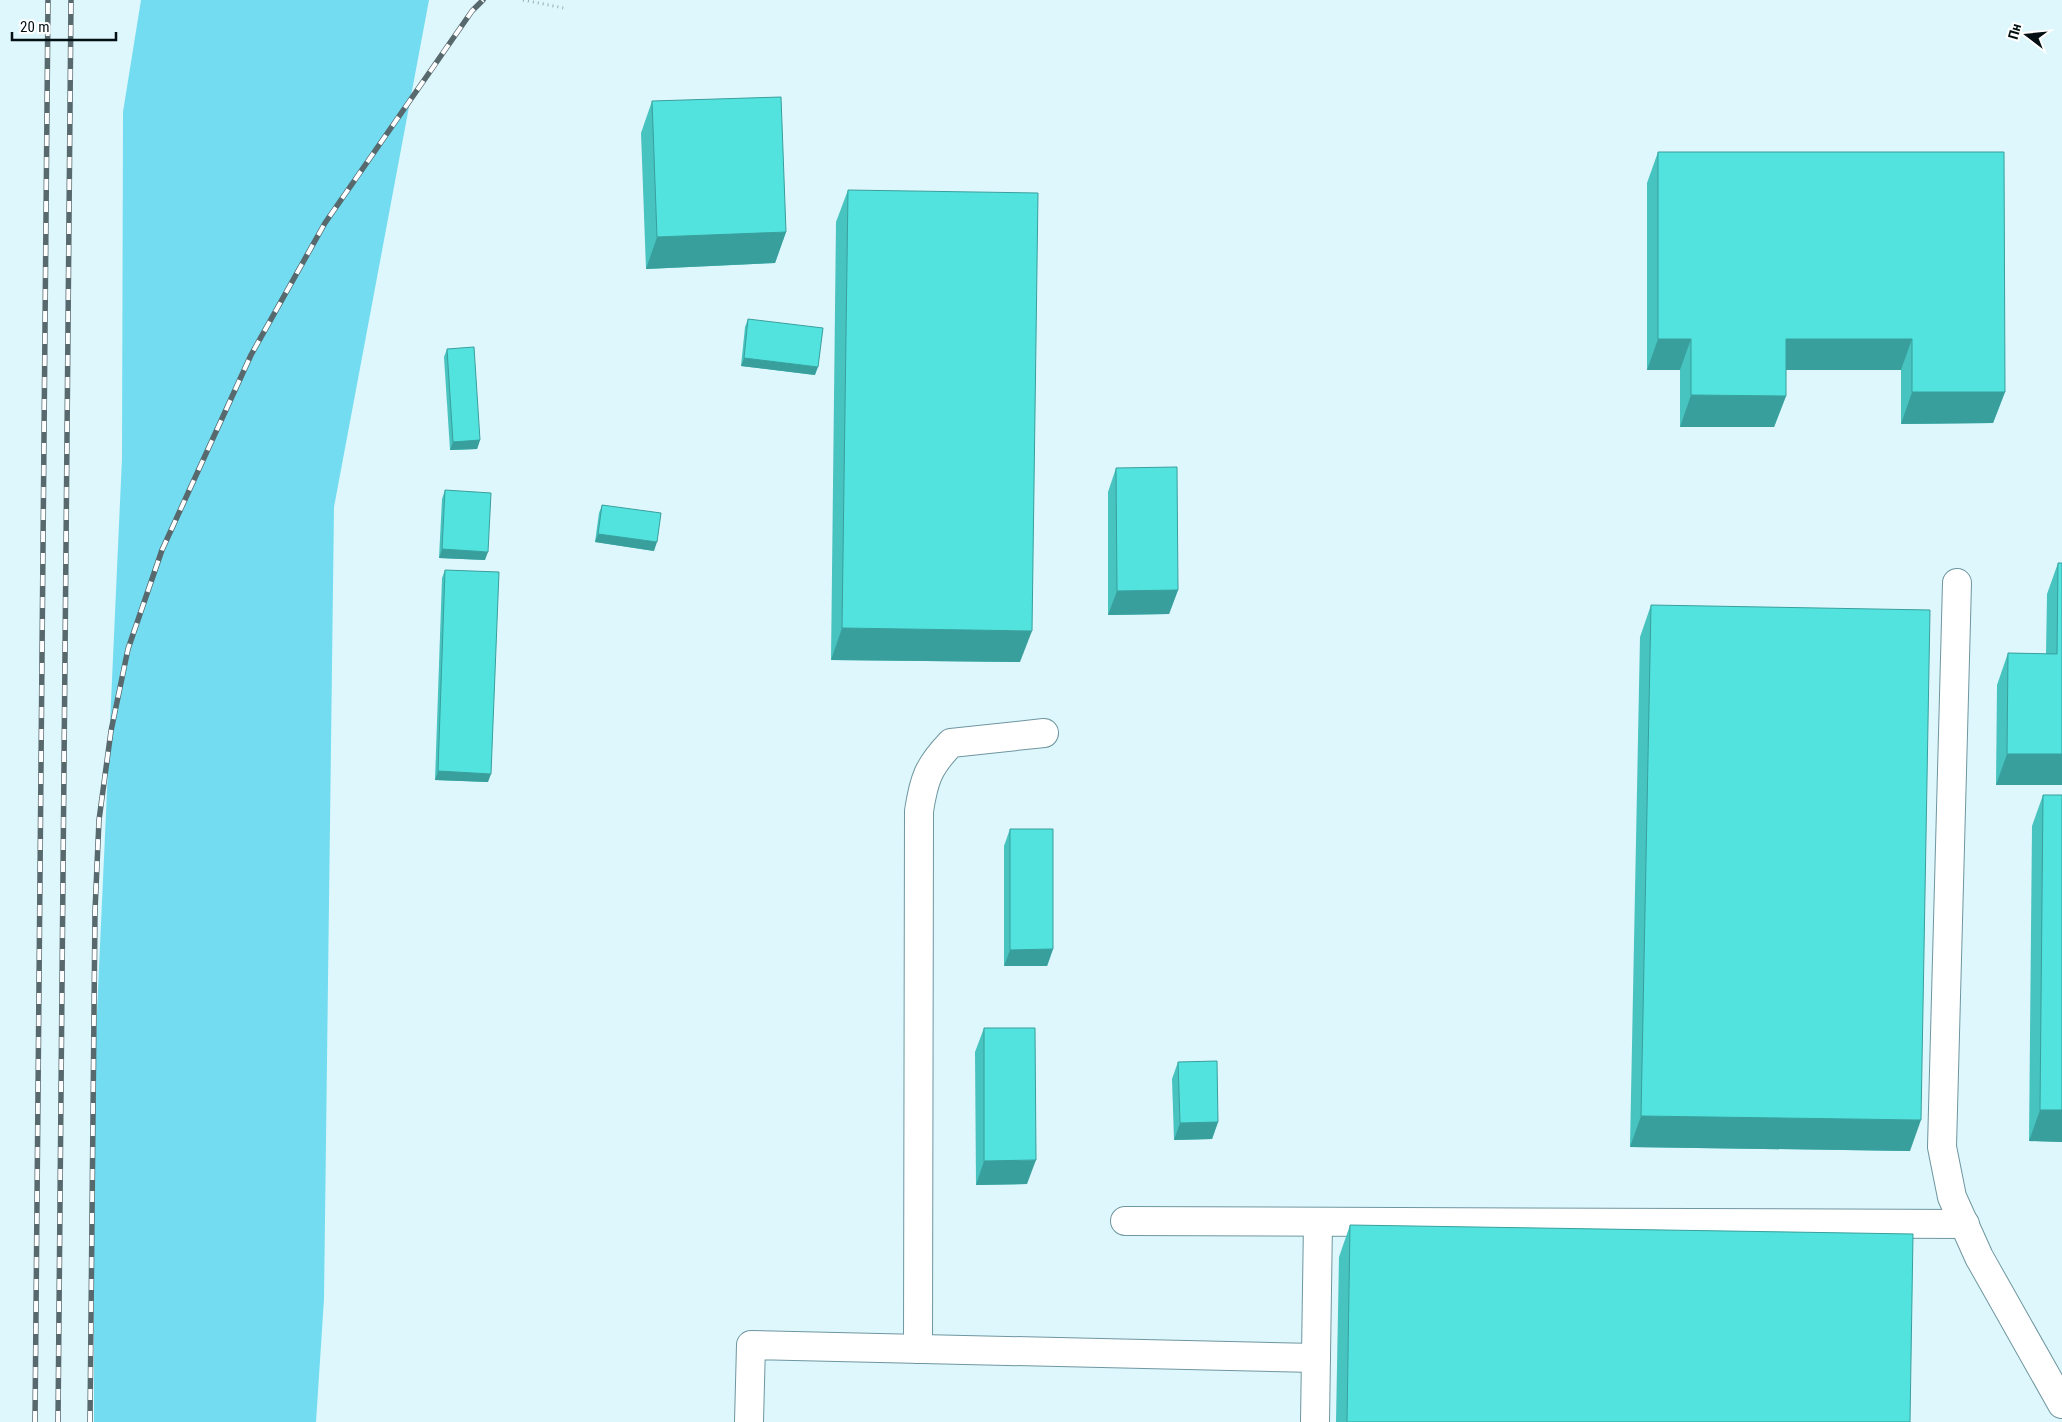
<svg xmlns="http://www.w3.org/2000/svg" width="2062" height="1422" font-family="'Roboto Condensed',sans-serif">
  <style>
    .green { fill: #73dcf0 }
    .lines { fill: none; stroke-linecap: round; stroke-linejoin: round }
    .minor-casing { stroke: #6e969f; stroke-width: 30 }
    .path { stroke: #96abb1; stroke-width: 3; stroke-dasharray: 1 4; stroke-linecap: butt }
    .minor { stroke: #fff; stroke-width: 28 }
    .rail-casing { stroke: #58696e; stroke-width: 5.5 }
    .rail { stroke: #fff; stroke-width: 4; stroke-dasharray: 11; stroke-linecap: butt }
    .wall { fill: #47c3c0 }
    .shaded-wall { fill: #399f9c }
    .building { fill: #52e3df; stroke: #399f9c }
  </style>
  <rect width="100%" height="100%" fill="#def7fd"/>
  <polygon class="green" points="141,0 429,0 334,507 324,1299 316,1422 94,1422 94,1079 122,458 123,112"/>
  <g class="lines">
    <defs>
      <g id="minor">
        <polyline points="1957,583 1942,1147 1952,1197 1979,1257 2062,1404"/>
        <polyline points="1125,1221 1965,1224"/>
        <path d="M918,1349L919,811C924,779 928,767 951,743L1044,733"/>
        <polyline points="749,1422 751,1345 1316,1358"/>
        <polyline points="1315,1422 1318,1222"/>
      </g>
    </defs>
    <use href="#minor" class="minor-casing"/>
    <polyline class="path" points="523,0 564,8"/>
    <use href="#minor" class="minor"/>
    <defs>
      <g id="rail">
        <polyline points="35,1422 48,0"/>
        <polyline points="58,1422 71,0"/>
        <polyline points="90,1422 95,911 99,820 111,731 128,649 162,550 251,355 325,223 472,11 483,0"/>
      </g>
    </defs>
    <use href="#rail" class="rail-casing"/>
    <use href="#rail" class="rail"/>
  </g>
  <g class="wall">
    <polygon points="652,101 786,232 775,263 646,269 641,133"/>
    <polygon points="1658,152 2005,392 1993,423 1901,424 1901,370 1786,370 1786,396 1774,427 1680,427 1680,370 1647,370 1647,183"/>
    <polygon points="848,190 1020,662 831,660 836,222"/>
    <polygon points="748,319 815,375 741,366 745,327"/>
    <polygon points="447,349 480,440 477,449 450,450 444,357"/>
    <polygon points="1116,468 1178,590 1169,614 1108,615 1108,492"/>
    <polygon points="445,490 485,560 439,558 442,499"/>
    <polygon points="602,505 654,551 595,542 599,513"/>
    <polygon points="2058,563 2062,785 1996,785 1997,685 2008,653 2046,654 2047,594"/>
    <polygon points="445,570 488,782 435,780 442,578"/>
    <polygon points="1651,605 1910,1151 1630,1147 1640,637"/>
    <polygon points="2043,795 2062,795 2062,1142 2029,1141 2032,826"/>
    <polygon points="1010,829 1053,949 1047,966 1004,966 1004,846"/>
    <polygon points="984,1028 1027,1184 976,1185 975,1052"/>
    <polygon points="1178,1062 1218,1122 1212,1139 1174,1140 1172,1079"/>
    <polygon points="1350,1225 1910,1422 1336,1422 1339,1257"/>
  </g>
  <g class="shaded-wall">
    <polygon points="786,232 775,263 646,269 657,237"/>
    <polygon points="1658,339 1691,339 1680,370 1647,370"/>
    <polygon points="1786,339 1912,339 1901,370 1774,370"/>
    <polygon points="744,358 818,367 815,375 741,366"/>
    <polygon points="1912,392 2005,392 1993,423 1901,424"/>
    <polygon points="1691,395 1786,396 1774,427 1680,427"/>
    <polygon points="480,440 477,449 450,450 453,442"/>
    <polygon points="598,534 657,542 654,551 595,542"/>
    <polygon points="442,549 488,552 485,560 439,558"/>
    <polygon points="1178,590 1169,614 1108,615 1117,591"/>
    <polygon points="842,628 1032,631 1020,662 831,660"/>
    <polygon points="2007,754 2062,754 2062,785 1996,785"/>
    <polygon points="438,771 491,774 488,782 435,780"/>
    <polygon points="1053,949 1047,966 1004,966 1010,950"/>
    <polygon points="2040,1110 2062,1110 2062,1142 2029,1141"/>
    <polygon points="1641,1116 1921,1120 1910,1151 1630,1147"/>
    <polygon points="1218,1122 1212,1139 1174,1140 1180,1123"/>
    <polygon points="1036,1160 1027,1184 976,1185 984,1161"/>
  </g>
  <g class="building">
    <polygon points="781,97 786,232 657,237 652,101"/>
    <polygon points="1658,152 2004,152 2005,392 1912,392 1912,339 1786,339 1786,396 1691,395 1691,339 1658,339"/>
    <polygon points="848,190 1038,193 1032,631 842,628"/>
    <polygon points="748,319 823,328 818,367 744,358"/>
    <polygon points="474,347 480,440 453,442 447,349"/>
    <polygon points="1177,467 1178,590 1117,591 1116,468"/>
    <polygon points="445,490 491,493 488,552 442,549"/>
    <polygon points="602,505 661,513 657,542 598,534"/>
    <polygon points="2058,563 2062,563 2062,754 2007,754 2008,653 2057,654"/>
    <polygon points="445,570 499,572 491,774 438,771"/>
    <polygon points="1651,605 1930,610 1921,1120 1641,1116"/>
    <polygon points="2043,795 2062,795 2062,1110 2040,1110"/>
    <polygon points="1010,829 1053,829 1053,949 1010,950"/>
    <polygon points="984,1028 1035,1028 1036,1160 984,1161"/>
    <polygon points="1217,1061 1218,1122 1180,1123 1178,1062"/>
    <polygon points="1350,1225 1913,1234 1910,1422 1347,1422"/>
  </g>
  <g transform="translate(2027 35) rotate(286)" stroke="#ffffff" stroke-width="4" paint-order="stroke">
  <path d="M0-4L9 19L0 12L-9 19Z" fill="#020f13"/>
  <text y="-8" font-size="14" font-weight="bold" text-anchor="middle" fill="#020f13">Пн</text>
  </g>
  <path d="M12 32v8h104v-8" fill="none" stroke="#020f13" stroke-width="2.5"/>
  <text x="20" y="32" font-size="15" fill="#020f13" stroke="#ffffff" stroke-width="4" paint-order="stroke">20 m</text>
</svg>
